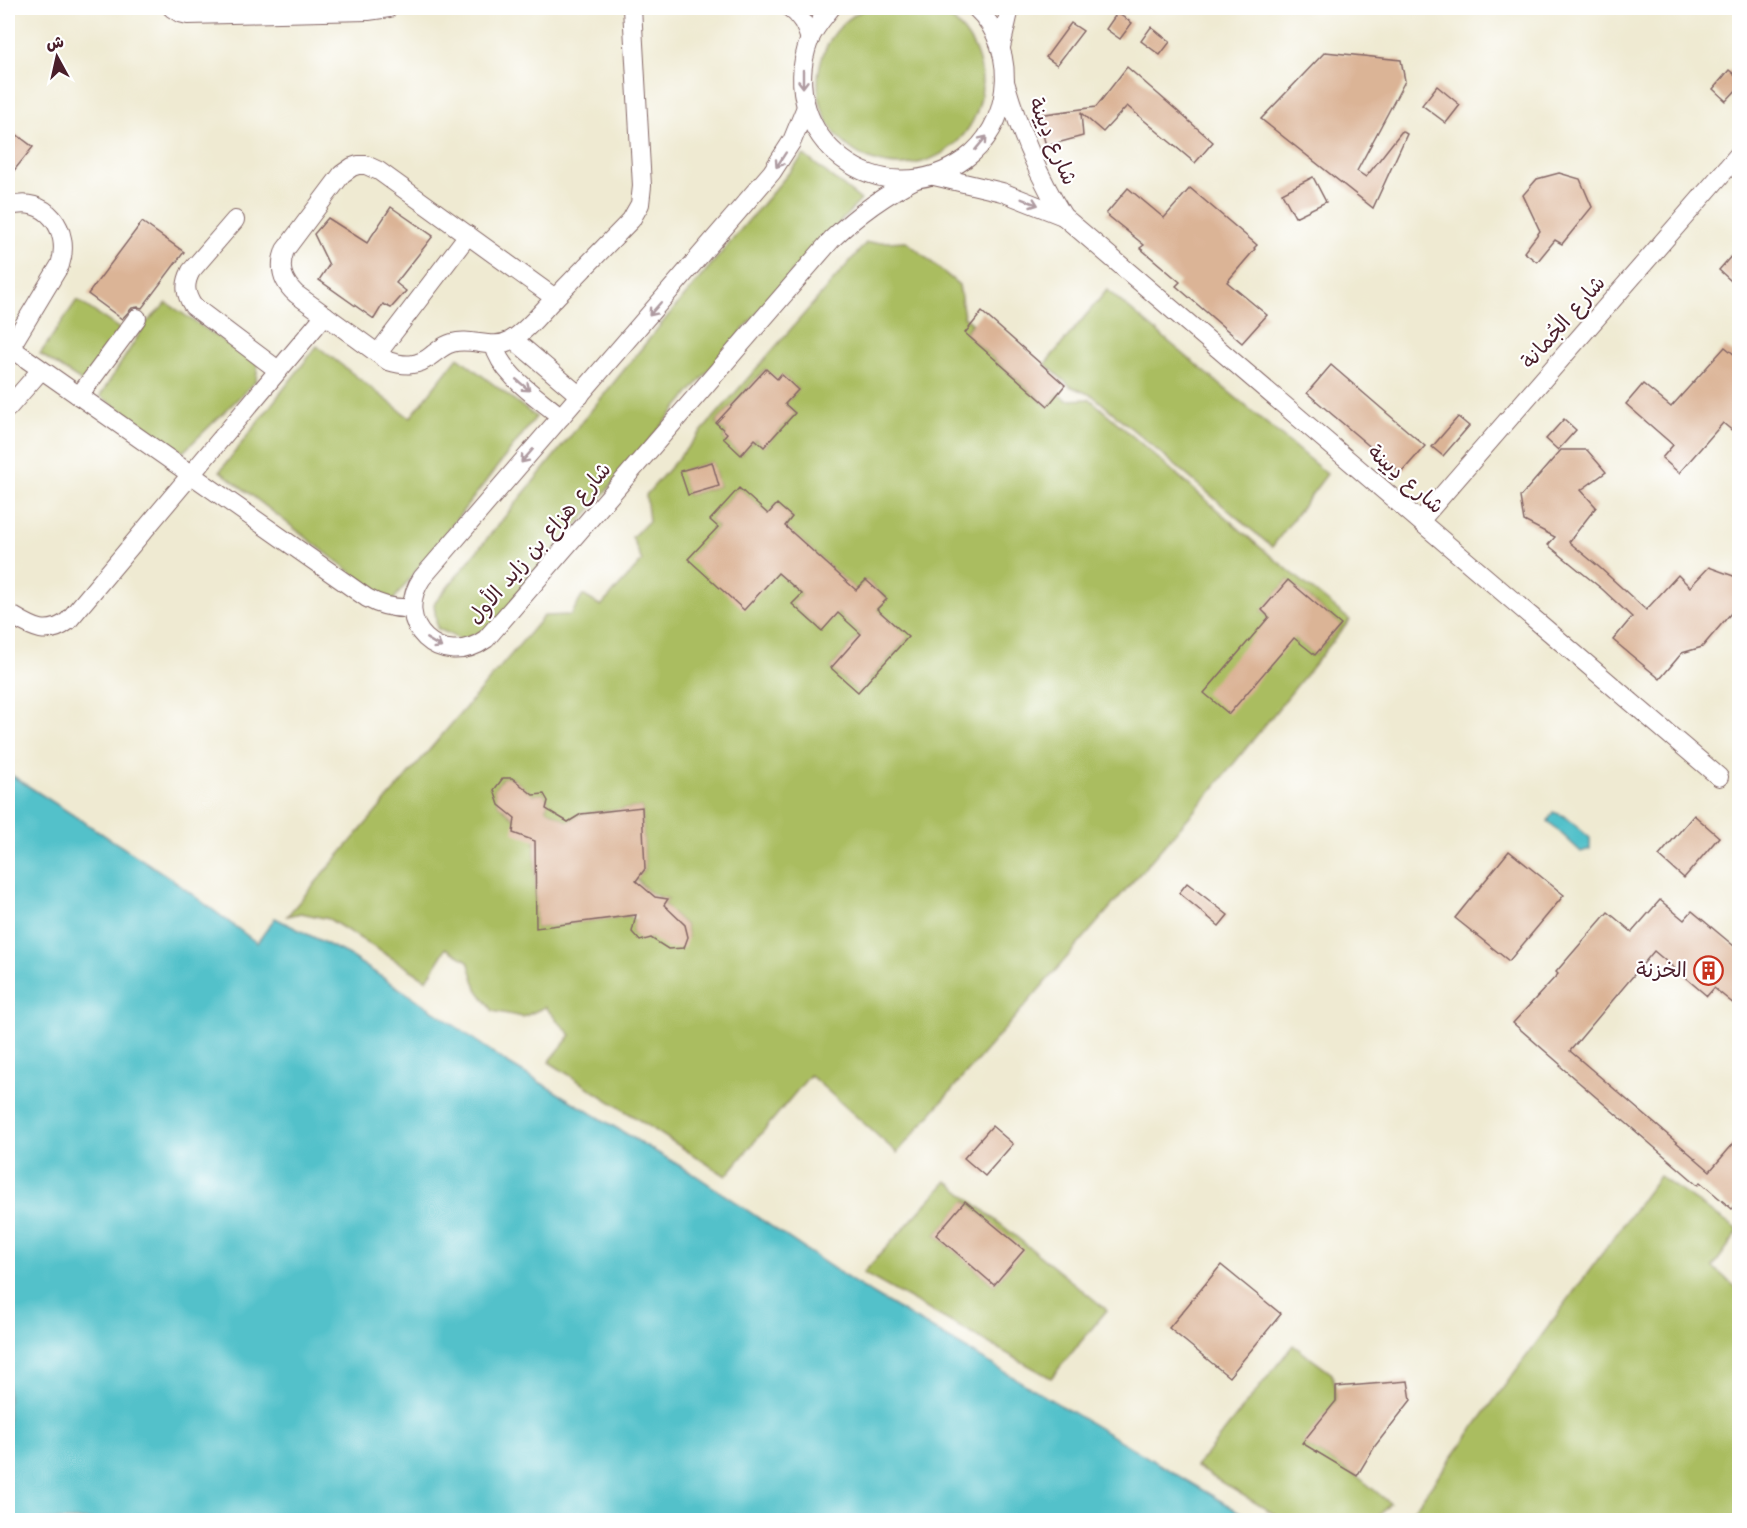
<svg xmlns="http://www.w3.org/2000/svg" width="1747" height="1528" font-family="'Comic Neue','Playpen Sans Arabic',sans-serif">
  <style>
    .green { fill: #aabd61; stroke: #7a6e46; stroke-width: 1.5; fill-rule: evenodd }
    .water { fill: #53c1ca; stroke: #4e707a; stroke-width: 1.5 }
    .building { fill: #dbb496 }
    .lines { fill: none; stroke-linecap: round; stroke-linejoin: round }
    .street-casing { stroke: #846665; stroke-width: 20 }
    .street { stroke: #fff; stroke-width: 18 }
    .oneway { stroke: #ae9aa0 }
    .labels { text-anchor: middle; dominant-baseline: central; stroke-width: 4.5; stroke-linejoin: round; paint-order: stroke }
    .street-label { font-size: 21px; fill: #4a1f2b; stroke: #fff }
    .poi-label { font-size: 21px; fill: #4a1f2b; stroke: #fff; text-anchor: end }
  </style>
  <rect width="100%" height="100%" fill="#fff"/>
  <filter id="ink" filterUnits="userSpaceOnUse"><feTurbulence type="fractalNoise" baseFrequency=".0167" numOctaves="2"/><feDisplacementMap in="SourceGraphic" scale="12" xChannelSelector="R" yChannelSelector="G"/><feConvolveMatrix kernelMatrix="1 2 1 2 8 2 1 2 1" color-interpolation-filters="sRGB"/></filter>
  <filter id="wash" filterUnits="userSpaceOnUse"><feTurbulence type="fractalNoise" baseFrequency=".008" numOctaves="4" result="noise"/><feDisplacementMap in="SourceGraphic" scale="24" xChannelSelector="R" yChannelSelector="G"/><feGaussianBlur stdDeviation="1.35" result="paint"/><feColorMatrix in="noise" values="0 0 0 0 0 0 0 0 0 0 0 0 0 0 0 0 0 1.4 0 .05"/><feComposite in="paint" operator="in"/></filter>
  <g filter="url(#wash)">
    <rect width="100%" height="100%" fill="#efead2"/>
    <g class="green">
      <circle cx="900" cy="83" r="82"/>
      <polygon points="804,155 861,200 793,271 489,629 461,640 437,628 434,604 667,317"/>
      <path d="M906,241L959,285L964,317L972,323L965,333L1047,406L1058,394L1067,400L1090,399L1261,548L1350,620L1214,788L897,1153L810,1075L726,1176L549,1062L571,1035L545,1007L523,1017L493,1011L477,989L468,961L446,948L427,980L329,919L301,913L287,916L544,616L571,615L583,595L601,606L642,561L632,537L649,521L646,495L866,243ZM765,369L777,379L782,375L798,390L785,404L795,413L764,447L755,439L741,455L723,438L727,433L716,423ZM712,462L719,486L688,495L681,471ZM739,488L768,514L777,504L792,517L785,526L856,590L866,580L887,598L877,609L908,638L858,692L831,668L861,634L838,613L821,631L792,604L802,594L773,568L689,559L718,527L710,520ZM1288,580L1341,625L1315,655L1262,611ZM503,778H512L533,795L544,794L548,801L546,809L568,822L581,814L642,807L645,869L637,879C647,891 652,896 668,899L664,905L685,925L688,937L651,938L640,940L632,932L635,921L629,916L536,928L535,836L499,805L494,790Z"/>
      <polygon points="1107,290 1327,474 1272,547 1093,396 1070,386 1045,364"/>
      <polygon points="77,300 124,332 87,385 40,354"/>
      <polygon points="167,303 258,364 256,381 183,452 100,396 147,322"/>
      <polygon points="317,346 410,418 458,357 536,417 391,603 220,471"/>
      <polygon points="1659,1176 1739,1231 1713,1267 1739,1290 1739,1520 1406,1520"/>
      <path d="M947,1181L1107,1310L1051,1378L863,1273ZM966,1201L1023,1250L994,1285L936,1235Z"/>
      <polygon points="1293,1345 1332,1374 1336,1387 1336,1401 1303,1443 1357,1476 1390,1503 1376,1520 1284,1520 1196,1467"/>
    </g>
    <g class="water">
      <polygon points="8,773 169,877 257,943 275,918 345,953 434,1011 509,1064 695,1175 855,1283 1253,1520 8,1520"/>
      <polygon points="1553,812 1564,816 1590,838 1590,849 1581,852 1548,821"/>
    </g>
    <g id="blocks">
      <g class="building">
        <polygon points="1117,13 1132,23 1120,39 1106,29"/>
        <polygon points="1071,23 1083,31 1057,65 1046,57"/>
        <polygon points="1151,27 1170,42 1160,55 1141,41"/>
        <polygon points="1325,52 1401,60 1405,81 1357,171 1366,177 1402,131 1407,134 1373,208 1261,119"/>
        <polygon points="1127,67 1213,142 1195,163 1127,106 1103,132 1081,113 1083,136 1046,146 1038,115 1096,107"/>
        <polygon points="1729,70 1740,79 1740,86 1726,101 1713,89"/>
        <polygon points="1437,86 1460,105 1446,123 1422,105"/>
        <polygon points="8,128 33,147 8,178"/>
        <polygon points="1559,173 1580,179 1592,207 1562,244 1555,240 1537,262 1524,252 1540,231 1523,195 1537,179"/>
        <polygon points="1313,177 1326,202 1295,217 1282,193"/>
        <polygon points="1128,188 1164,218 1190,188 1257,245 1254,248 1255,249 1227,282 1267,315 1242,343 1176,286 1180,282 1140,248 1144,245 1106,214"/>
        <polygon points="391,207 433,236 396,283 406,291 391,308 383,304 374,319 319,280 329,265 314,234 328,218 367,243"/>
        <polygon points="142,222 184,252 142,308 138,307 132,308 122,319 88,294"/>
        <polygon points="1740,246 1740,289 1719,270"/>
        <polygon points="982,312 1065,385 1048,406 965,333"/>
        <polygon points="1725,347 1740,359 1740,437 1723,423 1679,473 1662,458 1673,445 1626,404 1643,384 1671,407"/>
        <polygon points="1331,365 1425,446 1401,473 1307,393"/>
        <polygon points="766,369 777,379 781,374 798,390 785,404 795,413 764,447 755,439 741,455 723,438 727,433 716,423"/>
        <polygon points="1458,417 1469,426 1443,456 1432,447"/>
        <polygon points="1564,419 1576,430 1558,450 1546,439"/>
        <polygon points="1561,450 1587,450 1606,472 1581,490 1596,507 1569,542 1599,567 1646,610 1678,575 1690,587 1709,567 1739,578 1738,605 1702,647 1682,653 1660,679 1613,640 1632,617 1602,589 1548,545 1555,537 1524,521 1520,497"/>
        <polygon points="712,462 719,486 688,495 680,471"/>
        <polygon points="739,488 768,514 777,504 792,517 785,526 856,590 866,580 887,599 877,609 908,637 858,692 831,668 861,634 838,613 822,631 792,604 802,594 778,573 744,610 688,559 718,527 710,520"/>
        <polygon points="1288,580 1341,625 1315,655 1294,638 1229,714 1204,693 1269,617 1262,610"/>
        <polygon points="503,778 512,778 533,795 544,794 548,801 546,809 568,822 581,814 642,807 645,869 636,881 655,897 668,899 664,905 685,925 688,937 684,948 668,949 651,938 640,941 632,932 636,915 536,928 535,841 513,833 515,818 499,805 494,790"/>
        <polygon points="1694,815 1719,837 1684,878 1659,856"/>
        <polygon points="1509,851 1564,895 1509,961 1455,918"/>
        <polygon points="1187,883 1228,915 1219,926 1179,893"/>
        <polygon points="1660,900 1684,920 1692,911 1740,951 1740,1009 1714,988 1707,996 1654,951 1570,1051 1710,1171 1740,1136 1740,1200 1732,1209 1700,1182 1698,1185 1560,1066 1561,1065 1513,1023 1558,974 1556,972 1608,912 1632,932"/>
        <polygon points="992,1126 1013,1144 985,1176 964,1158"/>
        <polygon points="965,1201 1024,1250 994,1285 936,1235"/>
        <polygon points="1221,1265 1281,1314 1229,1377 1169,1328"/>
        <polygon points="1408,1381 1411,1400 1375,1446 1357,1476 1302,1443 1336,1401 1336,1387"/>
      </g>
    </g>
  </g>
  <g filter="url(#ink)">
    <use href="#blocks" fill-opacity="0" stroke="#846665" stroke-width="1.5"/>
    <g class="lines">
      <defs>
        <g id="street">
          <polyline points="172,8 180,13 188,15 368,11 389,8"/>
          <path d="M790,8C801,16 806,26 810,40"/>
          <path d="M831,8C823,18 814,28 809,41C774,138 881,219 965,159C987,143 1001,118 1004,90C1008,61 998,28 976,8"/>
          <polyline points="1001,47 1010,8"/>
          <path d="M1005,82C1019,130 1037,174 1063,216L1719,777"/>
          <path d="M806,107L792,141L772,172L422,578C391,624 441,671 486,639L832,239C858,214 884,195 916,179"/>
          <path d="M358,165H366L379,171L555,298C543,310 527,331 511,340C492,351 472,337 452,343C444,345 439,350 432,355C418,367 404,366 388,361L296,294C283,282 278,268 285,250L342,174L352,167Z"/>
          <polyline points="934,176 1002,192 1063,216"/>
          <path d="M8,207C45,194 72,230 60,265L10,348"/>
          <path d="M235,220L191,271C184,284 185,294 193,306L278,370"/>
          <polyline points="555,298 631,220 640,204 642,186 632,8"/>
          <polyline points="513,339 580,396"/>
          <path d="M494,345C501,375 539,398 561,417"/>
          <path d="M8,346L367,598C381,606 395,609 412,608"/>
          <polyline points="378,353 468,235"/>
          <polyline points="79,396 137,318"/>
          <polyline points="8,408 41,370"/>
          <polyline points="1420,521 1740,153"/>
          <path d="M8,613C29,625 45,639 68,621L325,315"/>
        </g>
      </defs>
      <use href="#street" class="street-casing"/>
      <use href="#street" class="street"/>
    </g>
    <defs><path id="oneway-shaft" d="M-6 0H5M1.5-3L5.5 0L1.5 3" fill="none" stroke-width="1.6" stroke-linecap="round" stroke-linejoin="round" transform="scale(1.5)"/></defs>
    <g class="oneway">
      <use href="#oneway-shaft" transform="translate(803 79) rotate(90)"/>
      <use href="#oneway-shaft" transform="translate(981 143) rotate(-50)"/>
      <use href="#oneway-shaft" transform="translate(781 160) rotate(123)"/>
      <use href="#oneway-shaft" transform="translate(1030 202) rotate(21)"/>
      <use href="#oneway-shaft" transform="translate(655 309) rotate(131)"/>
      <use href="#oneway-shaft" transform="translate(523 385) rotate(40)"/>
      <use href="#oneway-shaft" transform="translate(527 456) rotate(131)"/>
      <use href="#oneway-shaft" transform="translate(434 643) rotate(31)"/>
    </g>
  </g>
  <defs>
    <symbol id="building-ring" viewBox="-11 -11 22 22"><circle r="9.5" fill="#fff" stroke="#c8321e" stroke-width="1.5"/><path d="M-4-6H4V6H1V3H-1V6H-4ZM-2.5-4.3h1.7v1.8h-1.7ZM.8-4.3h1.7v1.8H.8ZM-2.5-1h1.7V.8h-1.7ZM.8-1h1.7V.8H.8Z" fill="#c8321e"/></symbol>
  </defs>
  <g fill-rule="evenodd">
    <use href="#building-ring" x="1692" y="954" width="33" height="33"/>
  </g>
  <g class="labels">
    <g class="street-label">
      <text transform="translate(1053 141) rotate(67)">شارع دِيينة</text>
      <text transform="translate(1563 322) rotate(-49)">شارع الجُمانة</text>
      <text transform="translate(1406 479) rotate(41)">شارع دِيينة</text>
      <text transform="translate(539 543) rotate(-49)">شارع هزاع بن زايد الأول</text>
    </g>
    <g class="poi-label">
      <text x="1687" y="970">الخزنة</text>
    </g>
  </g>
  <rect width="1747" height="1528" fill="none" stroke="#fff" stroke-width="30"/>
  <g transform="translate(57 57) rotate(352)" stroke="#ffffff" stroke-width="4.5" paint-order="stroke">
  <path d="M0-4.5L10 22L0 15L-10 22Z" fill="#4a1f2b"/>
  <text y="-9" font-size="16" font-weight="bold" text-anchor="middle" fill="#4a1f2b">ش</text>
  </g>
</svg>
